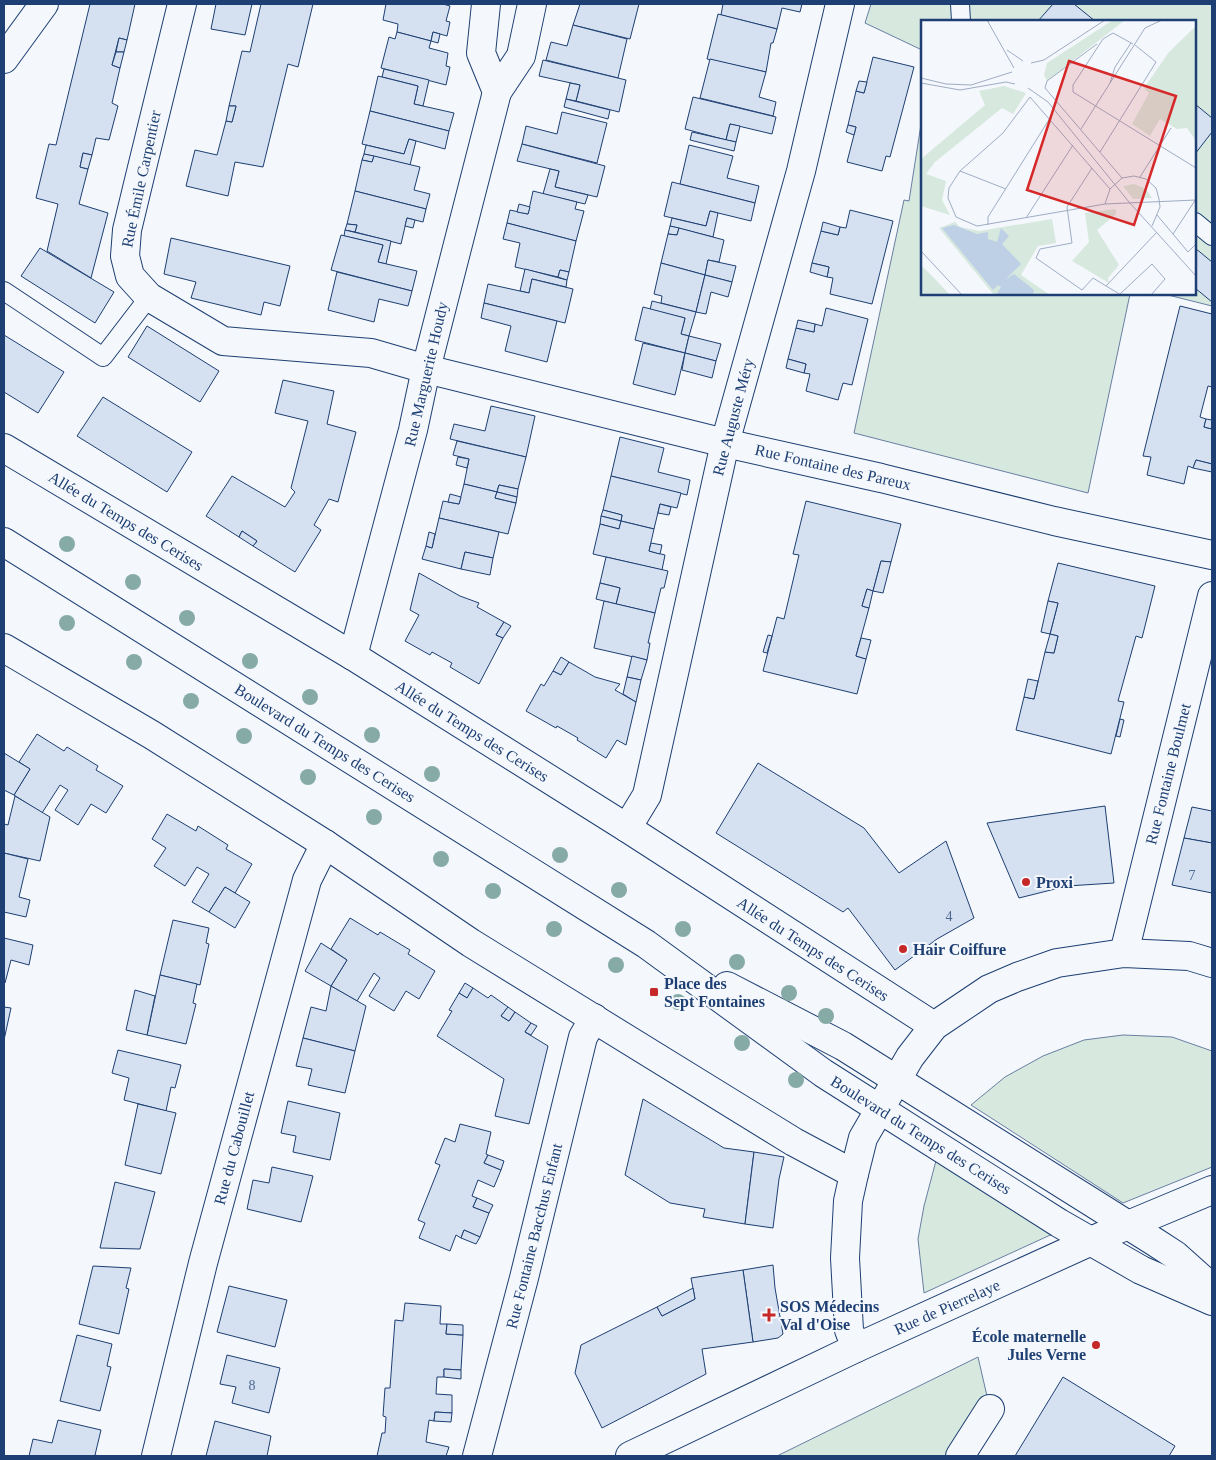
<svg xmlns="http://www.w3.org/2000/svg" width="1216" height="1460" font-family="'Times New Roman',serif">
  <style>
    .green { fill: #d7e8df; stroke: #687fa3 }
    .building { fill: #d5e0f0; stroke: #1d3f73 }
    .lines { fill: none; stroke-linecap: round; stroke-linejoin: round }
    .lane-casing { stroke: #1d3f73; stroke-width: 20 }
    .street-casing { stroke: #1d3f73; stroke-width: 30 }
    .primary-casing { stroke: #1d3f73; stroke-width: 30 }
    .lane { stroke: #f4f7fb; stroke-width: 18 }
    .street { stroke: #f4f7fb; stroke-width: 28 }
    .primary { stroke: #f4f7fb; stroke-width: 28 }
    .tree { fill: #86aba6 }
    .poi-dot { fill: #c62828; stroke: #f4f7fb; stroke-width: 2 }
    .labels { text-anchor: middle; dominant-baseline: central; stroke-width: 4; stroke-linejoin: round; paint-order: stroke }
    .number-label { font-size: 14px; fill: #4b6792 }
    .street-label { font-size: 16px; fill: #1d3f73; stroke: #f4f7fb }
    .poi-label { font-size: 16px; font-weight: bold; fill: #1d3f73; stroke: #f4f7fb; text-anchor: start }
    .inset-road { fill: none; stroke: #9eadc5; stroke-width: 1 }
    .view { fill: #d62828; fill-opacity: 0.15; stroke: #d62828; stroke-width: 2.5 }
    .inset-edge { fill: none; stroke: #1d3f73; stroke-width: 2.5 }
  </style>
  <rect width="100%" height="100%" fill="#f4f7fb"/>
  <g class="green">
    <polygon points="871,4 1212,4 1212,306 1164,294 1195,294 1195,21 922,21 922,50 865,23"/>
    <polygon points="922,118 922,294 1130,294 1088,493 854,433 904,200 909,201"/>
    <polygon points="1123,1035 1172,1037 1212,1051 1212,1167 1123,1203 971,1105 1005,1077 1043,1056 1084,1040"/>
    <polygon points="937,1157 1059,1231 924,1293 918,1239 924,1206"/>
    <polygon points="978,1357 990,1409 960,1456 777,1456"/>
  </g>
  <g class="building">
    <polygon points="90,4 135,4 127,40 119,38 112,65 120,68 112,103 118,106 109,140 96,138 92,155 83,153 80,167 88,169 79,204 108,213 91,278 47,251 58,204 36,198 49,144 56,145"/>
    <polygon points="216,4 252,4 245,35 211,29"/>
    <polygon points="261,4 313,4 298,67 288,64 263,167 235,162 228,196 186,186 195,150 217,155 226,121 232,122 236,106 229,106 242,51 250,52"/>
    <polygon points="386,4 443,4 450,6 446,21 450,22 447,36 433,32 431,41 397,32 398,24 383,20"/>
    <polygon points="580,4 639,4 630,39 573,25"/>
    <polygon points="723,4 802,4 800,12 782,8 777,29 721,15"/>
    <polygon points="1053,4 1074,4 1095,21 1038,21"/>
    <polygon points="718,14 777,29 773,43 771,43 766,72 707,59"/>
    <polygon points="573,25 627,39 618,78 546,60 551,42 567,46"/>
    <polygon points="397,32 431,41 429,48 448,53 446,66 450,67 446,85 381,68 389,37 395,39"/>
    <polygon points="433,32 440,34 438,43 431,41"/>
    <polygon points="119,38 127,40 124,52 116,52"/>
    <polygon points="116,52 124,52 120,68 112,65"/>
    <polygon points="873,57 914,67 890,157 886,156 882,171 847,162 856,127 848,125 856,91 864,93"/>
    <polygon points="710,59 766,72 759,97 776,102 773,116 700,98"/>
    <polygon points="543,60 626,80 619,112 576,101 580,85 539,76"/>
    <polygon points="384,69 429,80 423,106 414,104 418,86 382,77"/>
    <polygon points="378,76 418,86 414,104 454,113 449,131 370,111"/>
    <polygon points="859,81 867,82 864,93 856,91"/>
    <polygon points="570,83 580,85 576,101 566,99"/>
    <polygon points="693,97 776,117 772,134 730,124 726,140 685,129"/>
    <polygon points="566,99 610,110 608,119 564,107"/>
    <polygon points="1195,104 1212,118 1212,132 1195,154"/>
    <polygon points="229,106 236,106 232,122 226,121"/>
    <polygon points="370,111 449,131 445,149 409,139 404,154 362,144"/>
    <polygon points="562,112 607,123 597,163 522,144 526,126 557,134"/>
    <polygon points="730,124 740,126 736,142 726,140"/>
    <polygon points="848,125 856,127 854,135 846,132"/>
    <polygon points="692,132 736,142 734,151 690,140"/>
    <polygon points="409,139 416,141 410,165 364,154 366,145 404,154"/>
    <polygon points="522,144 605,166 597,197 555,187 559,171 517,161"/>
    <polygon points="689,145 733,156 727,178 759,186 755,203 680,184"/>
    <polygon points="83,153 92,155 88,169 80,167"/>
    <polygon points="364,154 374,156 372,162 362,160"/>
    <polygon points="374,156 420,167 414,190 430,194 426,209 355,191 362,160 372,162"/>
    <polygon points="550,169 559,171 555,187 588,195 585,204 543,194"/>
    <polygon points="672,182 755,203 751,221 710,211 706,226 664,216"/>
    <polygon points="355,191 426,209 423,222 407,218 401,244 355,232 357,225 347,224"/>
    <polygon points="533,191 577,202 575,209 584,211 576,241 507,223 510,210 528,214"/>
    <polygon points="519,204 530,207 528,214 517,212"/>
    <polygon points="850,210 893,221 872,304 830,294 833,278 827,277 829,267 812,263 821,231 838,235 840,227 846,228"/>
    <polygon points="710,211 718,213 713,237 670,226 672,218 706,226"/>
    <polygon points="407,218 415,220 413,228 405,226"/>
    <polygon points="823,222 840,227 838,235 821,231"/>
    <polygon points="507,223 576,241 569,272 560,270 558,277 515,267 520,243 503,239"/>
    <polygon points="347,224 357,225 355,232 345,230"/>
    <polygon points="670,226 679,228 677,235 668,234"/>
    <polygon points="679,228 724,240 719,262 708,260 705,275 661,263 668,234 677,235"/>
    <polygon points="345,230 391,241 386,264 378,262 383,245 344,236"/>
    <polygon points="341,235 383,245 378,262 417,271 412,291 331,270"/>
    <polygon points="171,238 290,266 280,306 264,302 261,315 191,298 196,282 164,274"/>
    <polygon points="40,248 114,292 95,323 21,276"/>
    <polygon points="1195,248 1212,262 1212,302 1195,288"/>
    <polygon points="708,260 736,266 732,282 705,275"/>
    <polygon points="661,263 705,275 696,312 661,303 662,296 654,294"/>
    <polygon points="812,263 829,267 827,277 810,272"/>
    <polygon points="525,269 567,280 566,287 532,279 529,293 520,291"/>
    <polygon points="560,270 569,272 567,280 558,277"/>
    <polygon points="337,272 412,291 408,306 379,299 374,322 328,310"/>
    <polygon points="705,275 732,282 728,297 711,292 706,314 696,312"/>
    <polygon points="532,279 573,289 565,323 484,303 488,284 529,293"/>
    <polygon points="652,301 696,312 689,336 681,334 685,318 650,310"/>
    <polygon points="484,303 557,321 547,362 505,351 511,326 481,318"/>
    <polygon points="1180,306 1212,314 1212,387 1208,386 1200,417 1206,419 1204,427 1212,429 1212,464 1196,460 1193,468 1188,466 1184,484 1147,475 1151,457 1143,456"/>
    <polygon points="643,307 685,318 681,334 689,336 685,353 635,340"/>
    <polygon points="826,308 868,319 852,385 843,383 838,400 806,391 810,374 804,373 806,364 788,359 796,328 814,332 815,324 822,326"/>
    <polygon points="798,320 815,324 814,332 796,328"/>
    <polygon points="147,326 219,371 200,402 128,357"/>
    <polygon points="4,335 64,372 38,413 4,392"/>
    <polygon points="689,336 721,344 716,361 685,353"/>
    <polygon points="643,343 685,353 675,395 633,384"/>
    <polygon points="685,353 716,361 712,378 682,370"/>
    <polygon points="788,359 806,364 804,373 786,368"/>
    <polygon points="283,380 334,391 327,424 356,432 338,502 329,499 314,525 321,530 295,572 253,546 257,541 242,531 239,537 206,516 232,476 285,507 295,492 291,488 308,421 275,413"/>
    <polygon points="103,397 192,452 167,492 77,436"/>
    <polygon points="491,406 535,416 526,457 450,439 454,424 485,431"/>
    <polygon points="1206,419 1212,420 1212,429 1204,427"/>
    <polygon points="620,437 664,448 658,472 690,480 687,495 611,476"/>
    <polygon points="457,441 526,457 518,489 499,485 497,492 464,484 469,459 453,455"/>
    <polygon points="458,457 469,459 467,468 456,465"/>
    <polygon points="1196,460 1212,464 1212,472 1193,468"/>
    <polygon points="611,476 681,493 677,508 660,504 654,529 621,521 622,515 603,510"/>
    <polygon points="464,484 497,492 495,498 516,503 508,534 439,518 443,501 459,504"/>
    <polygon points="499,485 518,489 517,497 497,492"/>
    <polygon points="497,492 517,497 516,503 495,498"/>
    <polygon points="450,494 461,497 459,504 448,502"/>
    <polygon points="806,501 901,524 891,562 881,561 873,591 867,589 862,606 869,608 856,656 866,659 857,694 763,671 777,617 784,619 799,555 793,554"/>
    <polygon points="660,504 671,507 669,515 658,513"/>
    <polygon points="603,510 622,515 621,521 601,516"/>
    <polygon points="601,516 621,521 619,529 600,524"/>
    <polygon points="439,518 499,532 493,558 465,552 461,569 422,559 426,546 432,548"/>
    <polygon points="621,521 654,529 649,551 665,555 662,570 593,554 600,524 619,529"/>
    <polygon points="242,531 257,541 253,546 239,537"/>
    <polygon points="429,532 435,534 432,548 426,546"/>
    <polygon points="651,543 662,545 660,554 649,551"/>
    <polygon points="465,552 493,558 490,575 461,569"/>
    <polygon points="606,557 668,571 664,588 661,588 655,613 616,604 620,588 600,583"/>
    <polygon points="881,561 891,562 883,593 873,591"/>
    <polygon points="1058,563 1155,586 1142,638 1136,636 1118,701 1124,702 1111,754 1016,730 1024,697 1034,699 1045,652 1054,653 1058,636 1050,634 1058,603 1048,601"/>
    <polygon points="419,573 460,596 479,603 477,607 504,622 496,635 503,638 479,684 450,667 452,663 432,652 430,655 405,641 419,615 410,610"/>
    <polygon points="600,583 620,588 616,604 596,599"/>
    <polygon points="867,589 873,591 869,608 862,606"/>
    <polygon points="604,601 655,613 648,643 650,643 647,660 594,648"/>
    <polygon points="1048,601 1058,603 1050,634 1041,632"/>
    <polygon points="504,622 511,626 503,638 496,635"/>
    <polygon points="1050,634 1058,636 1054,653 1045,652"/>
    <polygon points="768,635 772,636 767,653 763,652"/>
    <polygon points="861,638 871,640 866,659 856,656"/>
    <polygon points="632,656 647,660 641,680 627,677"/>
    <polygon points="561,657 569,662 561,675 553,671"/>
    <polygon points="569,662 595,677 620,684 615,690 636,702 626,745 617,740 606,758 577,740 578,738 557,726 556,728 526,711 541,684 544,686 553,671 561,675"/>
    <polygon points="627,677 641,680 636,702 623,694"/>
    <polygon points="1028,679 1038,681 1034,699 1024,697"/>
    <polygon points="1120,719 1124,720 1120,737 1116,736"/>
    <polygon points="37,734 64,751 67,747 98,766 96,770 123,786 106,813 91,804 78,825 55,810 68,790 60,785 42,813 14,795 30,769 19,762"/>
    <polygon points="4,753 30,769 14,795 4,790"/>
    <polygon points="758,763 864,828 899,873 946,841 974,918 937,939 895,970 848,908 843,912 716,833"/>
    <polygon points="15,796 50,817 40,861 4,853 4,824 8,825"/>
    <polygon points="1105,806 1114,883 1067,886 1019,898 987,823"/>
    <polygon points="1192,807 1212,811 1212,843 1184,838"/>
    <polygon points="167,814 196,831 198,826 228,845 226,849 252,864 235,893 225,887 209,912 192,902 209,874 197,867 185,886 154,866 166,848 152,839"/>
    <polygon points="1184,838 1212,843 1212,893 1172,885"/>
    <polygon points="4,853 28,859 19,897 30,900 26,917 4,912"/>
    <polygon points="225,887 250,902 235,928 209,912"/>
    <polygon points="350,918 378,935 380,932 410,950 408,954 435,971 419,999 406,991 394,1011 369,996 380,978 374,973 357,1001 331,986 347,960 331,949"/>
    <polygon points="173,920 209,928 206,943 209,944 200,985 160,975"/>
    <polygon points="4,938 33,945 29,965 11,960 5,983 4,982"/>
    <polygon points="321,943 347,960 331,986 305,971"/>
    <polygon points="160,975 197,984 193,1003 196,1004 186,1044 147,1035"/>
    <polygon points="465,983 473,988 467,998 459,993"/>
    <polygon points="331,986 366,1006 355,1051 303,1038 311,1007 326,1011"/>
    <polygon points="473,988 488,998 491,995 508,1007 501,1016 509,1021 515,1012 531,1023 525,1032 548,1046 529,1124 495,1116 504,1079 437,1036 452,1011 449,1010 459,993 467,998"/>
    <polygon points="135,990 155,996 147,1035 126,1030"/>
    <polygon points="4,1007 11,1008 4,1040"/>
    <polygon points="508,1007 515,1012 509,1021 501,1016"/>
    <polygon points="531,1023 537,1026 531,1035 525,1032"/>
    <polygon points="303,1038 355,1051 345,1093 308,1085 312,1069 296,1066"/>
    <polygon points="118,1050 181,1065 175,1088 171,1087 166,1111 124,1100 129,1078 112,1073"/>
    <polygon points="643,1099 724,1148 754,1152 745,1224 703,1217 705,1209 670,1203 625,1175"/>
    <polygon points="288,1101 340,1113 330,1160 293,1152 296,1136 281,1133"/>
    <polygon points="138,1104 176,1113 161,1174 125,1165"/>
    <polygon points="460,1124 491,1132 486,1154 488,1155 484,1163 501,1170 494,1187 478,1180 472,1196 477,1198 473,1207 489,1213 480,1237 464,1230 461,1238 456,1235 450,1251 419,1238 425,1223 418,1220 440,1165 435,1163 445,1138 455,1142"/>
    <polygon points="754,1152 784,1157 779,1179 773,1228 745,1224"/>
    <polygon points="488,1155 504,1161 501,1170 484,1163"/>
    <polygon points="272,1167 313,1176 301,1222 247,1209 253,1180 269,1183"/>
    <polygon points="115,1182 155,1192 140,1249 100,1248"/>
    <polygon points="477,1198 493,1205 489,1213 473,1207"/>
    <polygon points="464,1230 480,1237 476,1244 461,1238"/>
    <polygon points="773,1265 775,1288 783,1334 778,1338 753,1342 743,1270"/>
    <polygon points="93,1266 131,1268 126,1288 129,1289 119,1334 79,1324"/>
    <polygon points="743,1270 753,1342 702,1349 706,1374 602,1428 575,1373 581,1345 657,1307 662,1316 695,1299 691,1278"/>
    <polygon points="229,1286 287,1300 275,1347 217,1332"/>
    <polygon points="693,1288 695,1299 662,1316 657,1307"/>
    <polygon points="405,1303 441,1306 440,1324 447,1324 446,1334 463,1335 461,1370 444,1369 444,1377 437,1377 436,1394 452,1395 452,1413 435,1412 434,1421 429,1420 426,1442 449,1447 446,1456 377,1456 382,1433 385,1433 386,1417 383,1416 385,1388 390,1388 395,1320 403,1321"/>
    <polygon points="447,1324 463,1325 463,1335 446,1334"/>
    <polygon points="77,1335 112,1344 107,1366 111,1367 100,1411 60,1401"/>
    <polygon points="227,1355 280,1368 269,1413 232,1403 236,1387 220,1384"/>
    <polygon points="444,1369 461,1370 461,1379 444,1377"/>
    <polygon points="1063,1377 1175,1446 1169,1456 1015,1456"/>
    <polygon points="435,1412 452,1413 451,1422 434,1421"/>
    <polygon points="58,1420 101,1430 95,1455 99,1456 29,1456 33,1439 52,1443"/>
    <polygon points="215,1421 271,1436 267,1456 206,1456"/>
  </g>
  <g class="lines">
    <defs>
      <g id="lane">
        <polyline points="960,4 961,21"/>
        <polyline points="1195,222 1212,236"/>
        <polyline points="4,291 103,357 149,297"/>
      </g>
      <g id="street">
        <polyline points="182,4 140,176 127,230 125,256 130,276 149,297 223,341 371,353 426,369 725,443 881,478 1054,521 1212,555"/>
        <polyline points="486,4 481,53 497,92 521,56 532,4"/>
        <polyline points="4,59 44,4"/>
        <polyline points="4,448 353,656 627,828 934,1026"/>
        <polyline points="4,648 152,735 325,844 471,943 794,1142 854,1174"/>
        <polyline points="353,656 413,430 426,369 497,92"/>
        <polyline points="627,828 647,795 725,443 801,171 840,4"/>
        <polyline points="1124,953 1212,596"/>
        <polyline points="856,1348 849,1330 845,1258 848,1201 854,1174 863,1138 910,1057 934,1026 989,989 1017,977 1057,963 1124,953 1189,956 1212,963"/>
        <polyline points="156,1456 203,1263 307,880 325,844"/>
        <polyline points="477,1456 524,1278 583,1037 594,1018"/>
        <polyline points="630,1456 856,1348 1109,1233 1212,1190"/>
        <polyline points="960,1456 990,1409"/>
      </g>
      <g id="primary">
        <polyline points="4,542 646,944 823,1073 1059,1223 1141,1270 1212,1301"/>
        <polyline points="727,986 843,1046 1155,1242 1175,1255 1212,1288"/>
      </g>
    </defs>
    <use href="#lane" class="lane-casing"/>
    <use href="#street" class="street-casing"/>
    <use href="#primary" class="primary-casing"/>
    <use href="#lane" class="lane"/>
    <use href="#street" class="street"/>
    <use href="#primary" class="primary"/>
  </g>
  <g class="tree">
    <circle cx="67" cy="544" r="8"/>
    <circle cx="133" cy="582" r="8"/>
    <circle cx="187" cy="618" r="8"/>
    <circle cx="67" cy="623" r="8"/>
    <circle cx="250" cy="661" r="8"/>
    <circle cx="134" cy="662" r="8"/>
    <circle cx="310" cy="697" r="8"/>
    <circle cx="191" cy="701" r="8"/>
    <circle cx="372" cy="735" r="8"/>
    <circle cx="244" cy="736" r="8"/>
    <circle cx="432" cy="774" r="8"/>
    <circle cx="308" cy="777" r="8"/>
    <circle cx="374" cy="817" r="8"/>
    <circle cx="560" cy="855" r="8"/>
    <circle cx="441" cy="859" r="8"/>
    <circle cx="619" cy="890" r="8"/>
    <circle cx="493" cy="891" r="8"/>
    <circle cx="554" cy="929" r="8"/>
    <circle cx="683" cy="929" r="8"/>
    <circle cx="737" cy="962" r="8"/>
    <circle cx="616" cy="965" r="8"/>
    <circle cx="789" cy="993" r="8"/>
    <circle cx="678" cy="1002" r="8"/>
    <circle cx="826" cy="1016" r="8"/>
    <circle cx="742" cy="1043" r="8"/>
    <circle cx="796" cy="1080" r="8"/>
  </g>
  <g class="poi-dot">
    <circle cx="1026" cy="882" r="5"/>
    <circle cx="903" cy="949" r="5"/>
    <rect x="649" y="987" width="10" height="10" rx="2.5"/>
    <path d="M766.5 1307.5h5v5h5v5h-5v5h-5v-5h-5v-5h5z"/>
    <circle cx="1096" cy="1345" r="5"/>
  </g>
  <g class="labels">
    <g class="number-label">
      <text x="1192" y="875">7</text>
      <text x="949" y="916">4</text>
      <text x="252" y="1385">8</text>
    </g>
    <g class="street-label">
      <text transform="translate(141 179) rotate(-78)">Rue Émile Carpentier</text>
      <text transform="translate(426 374) rotate(-77)">Rue Marguerite Houdy</text>
      <text transform="translate(733 417) rotate(-75)">Rue Auguste Méry</text>
      <text transform="translate(833 467) rotate(13)">Rue Fontaine des Pareux</text>
      <text transform="translate(126 521) rotate(31)">Allée du Temps des Cerises</text>
      <text transform="translate(472 731) rotate(32)">Allée du Temps des Cerises</text>
      <text transform="translate(325 743) rotate(32)">Boulevard du Temps des Cerises</text>
      <text transform="translate(1168 774) rotate(-76)">Rue Fontaine Boulmet</text>
      <text transform="translate(813 949) rotate(33)">Allée du Temps des Cerises</text>
      <text transform="translate(921 1135) rotate(32)">Boulevard du Temps des Cerises</text>
      <text transform="translate(234 1148) rotate(-75)">Rue du Cabouillet</text>
      <text transform="translate(534 1236) rotate(-76)">Rue Fontaine Bacchus Enfant</text>
      <text transform="translate(947 1307) rotate(-24)">Rue de Pierrelaye</text>
    </g>
    <g class="poi-label">
      <text x="1036" y="882">Proxi</text>
      <text x="913" y="949">Hair Coiffure</text>
      <text x="664" y="983">Place des<tspan x="664" dy="18">Sept Fontaines</tspan></text>
      <text x="780" y="1306">SOS Médecins<tspan x="780" dy="18">Val d'Oise</tspan></text>
      <text x="1086" y="1336" text-anchor="end">École maternelle<tspan x="1086" dy="18">Jules Verne</tspan></text>
    </g>
  </g>
  <g transform="translate(921 20)">
    <rect width="275" height="275" fill="#f4f7fb"/>
    <path d="M192,0H204L126,61L123,55L126,43ZM275,6V121L266,108L256,109L239,99L229,116L211,104L228,73L223,68L248,32ZM83,66L105,73L92,94L81,88L14,142L5,154L25,161L21,180L29,195L0,186V139L64,85L58,71ZM213,164L225,169L231,178L212,179L202,166ZM195,189V194L176,210L198,245L187,258L188,263L151,241L168,222L164,193ZM131,199L135,223L117,226L100,255L129,275H73L18,208L34,202L39,207L58,211ZM0,245L13,258L29,275H0Z" fill="#d7e8df"/>
    <path d="M33,205L56,214L67,212V219L76,222L80,208L88,216L81,224L100,244L84,260L93,254L113,270L112,275H75L80,267L77,265L72,270L21,208Z" fill="#bed0e5"/>
    <path class="inset-road" d="M66,0L93,48M210,23L194,47L189,63L224,8L241,0M176,24L126,61L124,68L201,158M212,24L192,13L182,19L152,65V72L275,148M86,30L102,41M110,43L123,40L184,0M0,58L25,64L50,65L91,52M0,63L39,70L85,62L94,64M107,68L127,82L208,182L275,256M160,109L189,63M179,132L235,42L214,25M171,148L146,187L151,223L119,229L115,238L161,270L172,258L200,275M39,151L85,169M219,157L250,108M189,169L109,77L82,113L39,151L28,168L27,178L35,197L56,206L184,184L275,180M184,184L189,169L201,158L213,156L225,159L235,168L238,179L239,187L231,206M236,195L267,232L275,224M105,198L152,125M67,205V197L129,98M252,214L275,179M0,231L41,275M185,266L236,212M199,274L231,244L244,259L230,275"/>
    <path class="view" d="M148,41L255,76L213,205L106,170Z"/>
    <rect width="275" height="275" class="inset-edge"/>
  </g>
  <rect width="1216" height="1460" fill="none" stroke="#1d3f73" stroke-width="10"/>
</svg>
